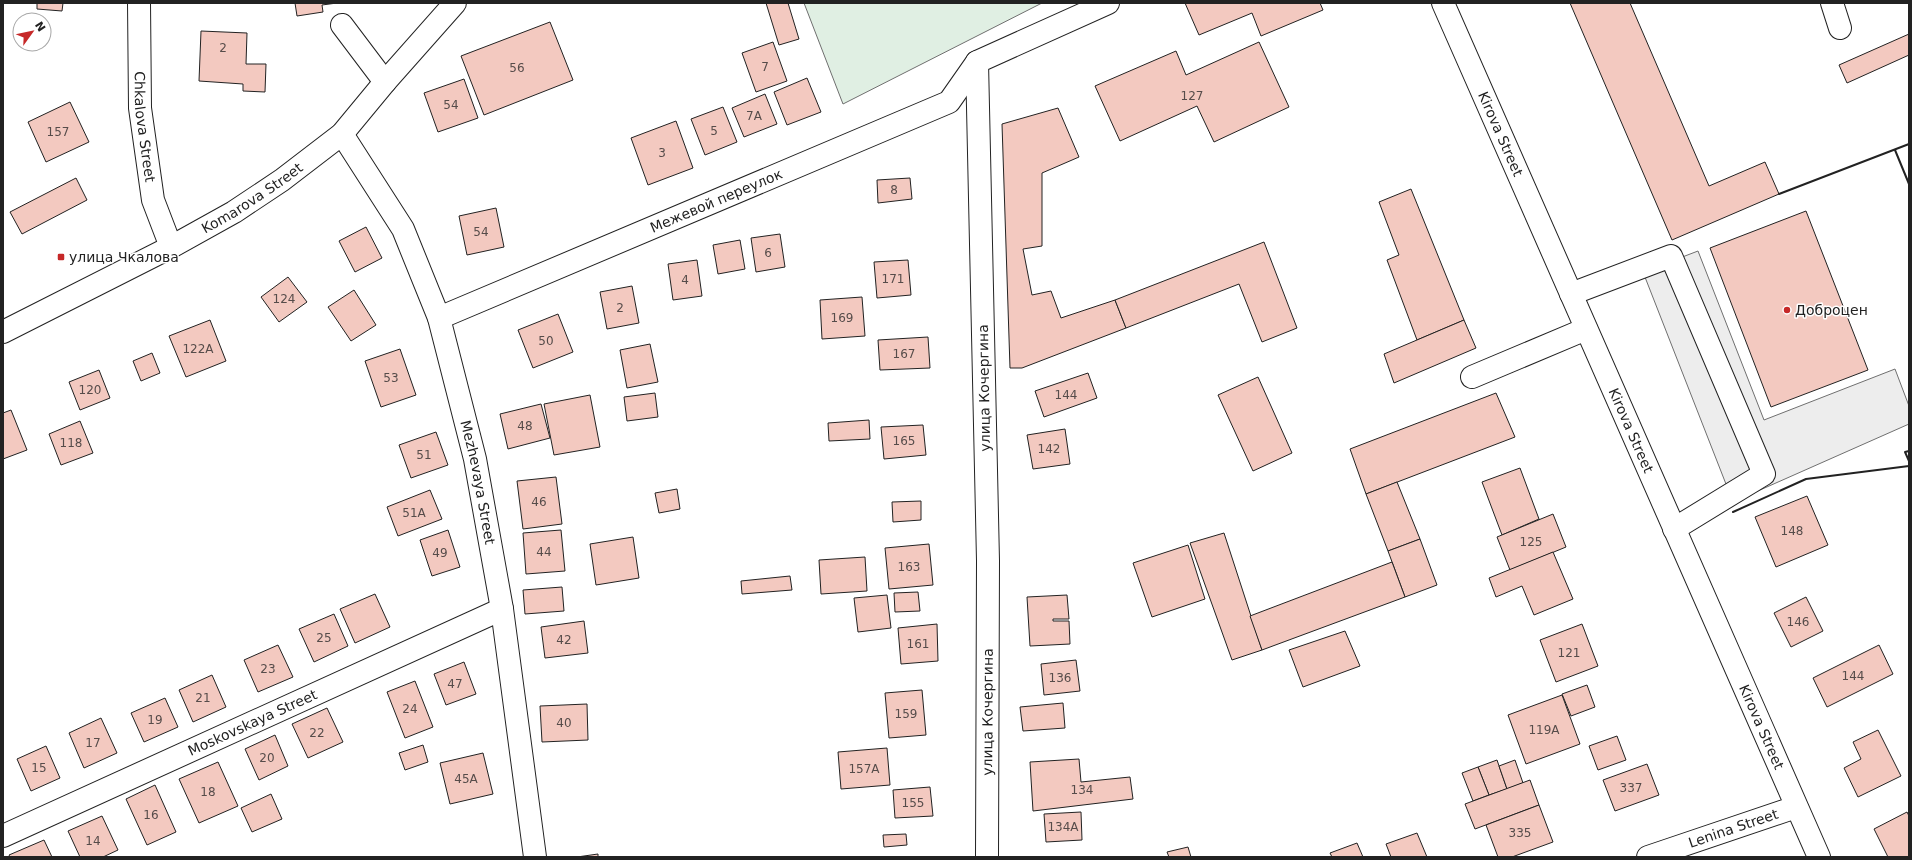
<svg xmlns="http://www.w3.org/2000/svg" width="1912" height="860" font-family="'DejaVu Sans',sans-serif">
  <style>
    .green { fill: #e0efe3; stroke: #6f6f6f }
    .parking { fill: #ededed; stroke: #6f6f6f }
    .building { fill: #f3c9c0; stroke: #222 }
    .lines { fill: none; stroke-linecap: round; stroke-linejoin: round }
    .minor-casing { stroke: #222; stroke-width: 24 }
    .major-casing { stroke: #222; stroke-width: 24 }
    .minor { stroke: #fff; stroke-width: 22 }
    .major { stroke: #fff; stroke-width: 22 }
    .wall { stroke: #222; stroke-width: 2 }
    .poi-dot { fill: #c62828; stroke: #fff; stroke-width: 1.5 }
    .labels { text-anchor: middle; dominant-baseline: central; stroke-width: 3; stroke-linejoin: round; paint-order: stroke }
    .number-label { font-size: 12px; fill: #564c4a }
    .street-label { font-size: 14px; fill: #222; stroke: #fff }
    .poi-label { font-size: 14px; fill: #222; stroke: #fff; text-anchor: start }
  </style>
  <rect width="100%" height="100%" fill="#fff"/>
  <polygon class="green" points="804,3 1042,3 843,104"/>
  <polygon class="parking" points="1698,251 1764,420 1895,369 1909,406 1909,424 1733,502 1643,272"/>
  <g class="building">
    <polygon points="37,3 63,3 62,11 37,9"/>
    <polygon points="295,3 337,3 322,5 323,12 297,16"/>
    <polygon points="766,3 788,3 799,39 779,45"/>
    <polygon points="1185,3 1320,3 1323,10 1261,36 1252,13 1199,35"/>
    <polygon points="1570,3 1630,3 1709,186 1765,162 1779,194 1672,240"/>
    <polygon points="550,22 573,80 484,115 461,56"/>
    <polygon points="201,31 247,33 246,64 266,64 265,92 243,91 243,84 199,81"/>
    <polygon points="1909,34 1909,55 1847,83 1839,65"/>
    <polygon points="773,42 787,81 756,92 742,53"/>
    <polygon points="1259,42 1289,107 1214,142 1197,106 1120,141 1095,86 1176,51 1186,75"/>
    <polygon points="807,78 821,112 787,125 774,92"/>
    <polygon points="464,79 478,118 438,132 424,93"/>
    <polygon points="765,94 777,124 744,137 732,108"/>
    <polygon points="70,102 89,142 46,162 28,122"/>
    <polygon points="723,107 737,142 705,155 691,119"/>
    <polygon points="1058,108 1079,157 1042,173 1042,246 1023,249 1032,295 1051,291 1061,318 1115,300 1126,328 1022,368 1010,368 1002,124"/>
    <polygon points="676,121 693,168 648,185 631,138"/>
    <polygon points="76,178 87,200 22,234 10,212"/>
    <polygon points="910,178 912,199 878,203 877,180"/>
    <polygon points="1411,189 1464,320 1417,340 1387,260 1399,255 1379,202"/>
    <polygon points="496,208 504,247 467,255 459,216"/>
    <polygon points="1806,211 1868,370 1771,407 1710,248"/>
    <polygon points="366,227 382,258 355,272 339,241"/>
    <polygon points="780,234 785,267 756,272 751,238"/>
    <polygon points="740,240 745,269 718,274 713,245"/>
    <polygon points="1264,242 1297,328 1262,342 1239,284 1126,328 1115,300"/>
    <polygon points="697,260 702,296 673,300 668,264"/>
    <polygon points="908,260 911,295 877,298 874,262"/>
    <polygon points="288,277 307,302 279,322 261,297"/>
    <polygon points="632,286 639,323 607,329 600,292"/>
    <polygon points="354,290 376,325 351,341 328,307"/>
    <polygon points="862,297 865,336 822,339 820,300"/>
    <polygon points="558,314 573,352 533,368 518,330"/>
    <polygon points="210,320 226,361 186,377 169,336"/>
    <polygon points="1464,320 1476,348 1394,383 1384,354"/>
    <polygon points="928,337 930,368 880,370 878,340"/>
    <polygon points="650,344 658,382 627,388 620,350"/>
    <polygon points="400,349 416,395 381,407 365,361"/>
    <polygon points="152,353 160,373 141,381 133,361"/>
    <polygon points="99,370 110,398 80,410 69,382"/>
    <polygon points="1088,373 1097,398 1044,417 1035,391"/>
    <polygon points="1258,377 1292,453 1253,471 1218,395"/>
    <polygon points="655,393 658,417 627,421 624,397"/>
    <polygon points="1496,393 1515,437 1366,494 1350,449"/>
    <polygon points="590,395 600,447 554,455 544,404"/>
    <polygon points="541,404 550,438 508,449 500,414"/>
    <polygon points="11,410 27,450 3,459 3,413"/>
    <polygon points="869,420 870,439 829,441 828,423"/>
    <polygon points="80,421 93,453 61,465 49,434"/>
    <polygon points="923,425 926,455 884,459 881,427"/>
    <polygon points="1065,429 1070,464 1033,469 1027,435"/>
    <polygon points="436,432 448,465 411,478 399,445"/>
    <polygon points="1520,468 1539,519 1502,535 1482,482"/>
    <polygon points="556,477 562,524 523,529 517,481"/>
    <polygon points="1397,482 1420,539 1388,551 1366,494"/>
    <polygon points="677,489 680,509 659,513 655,493"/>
    <polygon points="430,490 442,519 398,536 387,507"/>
    <polygon points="1807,496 1828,545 1776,567 1755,517"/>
    <polygon points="921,501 921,520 893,522 892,502"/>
    <polygon points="1553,514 1566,547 1510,570 1497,537"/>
    <polygon points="448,530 460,567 432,576 420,540"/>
    <polygon points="561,530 565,571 526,574 523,533"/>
    <polygon points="1224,533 1262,650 1232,660 1190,543"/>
    <polygon points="633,537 639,578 596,585 590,544"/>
    <polygon points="1420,539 1437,585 1405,597 1388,551"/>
    <polygon points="929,544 933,585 889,589 885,548"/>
    <polygon points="1188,545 1205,599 1152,617 1133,563"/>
    <polygon points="1553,552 1573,599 1534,615 1522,586 1496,597 1489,578"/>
    <polygon points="865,557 867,591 821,594 819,560"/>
    <polygon points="1392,562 1405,597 1262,650 1250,616"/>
    <polygon points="790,576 792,590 742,594 741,581"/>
    <polygon points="562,587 564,611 525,614 523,590"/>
    <polygon points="918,592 920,611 895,612 894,593"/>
    <polygon points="375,594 390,627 355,643 340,609"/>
    <polygon points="887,595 891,628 858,632 854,598"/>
    <polygon points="1067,595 1069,619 1053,619 1053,621 1069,621 1070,644 1030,646 1027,597"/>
    <polygon points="1806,597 1823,631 1791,647 1774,613"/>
    <polygon points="334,614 348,646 314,662 299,629"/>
    <polygon points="584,621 588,653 545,658 541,627"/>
    <polygon points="937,624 938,661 901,664 898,628"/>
    <polygon points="1582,624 1598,666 1556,682 1540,640"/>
    <polygon points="1345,631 1360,666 1303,687 1289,650"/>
    <polygon points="278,645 293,677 258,692 244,660"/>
    <polygon points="1879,645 1893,674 1827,707 1813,678"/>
    <polygon points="1076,660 1080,691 1044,695 1041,664"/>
    <polygon points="464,662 476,694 446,705 434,674"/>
    <polygon points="212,675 226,707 193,722 179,690"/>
    <polygon points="415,681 433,727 405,738 387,692"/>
    <polygon points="1587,685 1595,707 1571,716 1562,694"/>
    <polygon points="922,690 926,735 889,738 885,693"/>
    <polygon points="1562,695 1580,744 1526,764 1508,715"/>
    <polygon points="165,698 178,727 144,742 131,713"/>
    <polygon points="1063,703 1065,728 1023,731 1020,707"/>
    <polygon points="587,704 588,740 542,742 540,706"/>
    <polygon points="327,708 343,742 308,758 292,724"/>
    <polygon points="101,718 117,753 84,768 69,733"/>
    <polygon points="1878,730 1901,776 1858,797 1844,768 1861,759 1853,742"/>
    <polygon points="275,735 288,766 259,780 245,749"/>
    <polygon points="1617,736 1626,760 1598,770 1589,746"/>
    <polygon points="423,745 428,762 405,770 399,753"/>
    <polygon points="46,746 60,778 31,791 17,759"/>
    <polygon points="887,748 890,785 841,789 838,752"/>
    <polygon points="483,753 493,794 450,804 440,763"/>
    <polygon points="1079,759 1081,782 1130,777 1133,799 1033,811 1030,762"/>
    <polygon points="1497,760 1507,789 1489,795 1478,767"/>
    <polygon points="1515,760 1523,783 1507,789 1499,766"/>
    <polygon points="218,762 238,806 199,823 179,779"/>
    <polygon points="1647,764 1659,795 1615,811 1603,780"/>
    <polygon points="1478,767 1489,795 1473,801 1462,773"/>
    <polygon points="1530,780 1539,805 1475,829 1465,804"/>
    <polygon points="155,785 176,832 147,845 126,799"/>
    <polygon points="930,787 933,816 895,818 893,790"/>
    <polygon points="271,794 282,819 252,832 241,808"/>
    <polygon points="1539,805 1553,842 1512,857 1498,857 1486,825"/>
    <polygon points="1081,812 1082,840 1046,842 1044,814"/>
    <polygon points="1907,812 1909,816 1909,857 1888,857 1874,829"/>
    <polygon points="102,816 118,850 103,857 80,857 68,831"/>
    <polygon points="1417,833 1427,857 1391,857 1386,844"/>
    <polygon points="906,834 907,845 884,847 883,835"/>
    <polygon points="44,840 52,857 10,857 9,855"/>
    <polygon points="1357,843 1363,857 1332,857 1330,853"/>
    <polygon points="1188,847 1191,857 1169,857 1167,852"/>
    <polygon points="598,854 598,857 577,857"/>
  </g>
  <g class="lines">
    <defs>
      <g id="minor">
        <path id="s1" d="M139,3L140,108L153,200L171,247"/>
        <polyline points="1832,3 1840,28"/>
        <polyline points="342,25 385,82"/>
        <path id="s2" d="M342,134L403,229L439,318L475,459L502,609L535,857"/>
        <polyline points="1571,294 1671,256 1764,474 1674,529"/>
        <path id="s3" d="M439,318L949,102L977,62"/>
        <polyline points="1472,377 1586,329"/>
        <path id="s4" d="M3,836L502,609"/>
        <path id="s5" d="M987,857L988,561L977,62L1108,3"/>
        <path id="s6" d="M1648,857L1796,807"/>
      </g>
      <g id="major">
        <path id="s7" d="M1443,3L1819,857"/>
        <path id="s8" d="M3,332L171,247L234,212L282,180L342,134L385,82L455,3"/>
      </g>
    </defs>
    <use href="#minor" class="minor-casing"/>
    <use href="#major" class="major-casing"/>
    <use href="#minor" class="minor"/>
    <use href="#major" class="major"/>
    <g class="wall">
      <polyline points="1895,150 1909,184"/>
      <polyline points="1779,194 1909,144"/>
      <polyline points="1909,451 1905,452 1909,461"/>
      <polyline points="1733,512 1806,479 1909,466"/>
    </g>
  </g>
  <g class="poi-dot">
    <rect x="57" y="253" width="8" height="8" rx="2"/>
    <circle cx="1787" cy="310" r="4"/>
  </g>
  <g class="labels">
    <g class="number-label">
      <text x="223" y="48">2</text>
      <text x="765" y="67">7</text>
      <text x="517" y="68">56</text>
      <text x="1192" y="96">127</text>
      <text x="451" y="105">54</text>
      <text x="754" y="116">7А</text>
      <text x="714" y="131">5</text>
      <text x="58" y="132">157</text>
      <text x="662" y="153">3</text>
      <text x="894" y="190">8</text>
      <text x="481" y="232">54</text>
      <text x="768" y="253">6</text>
      <text x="893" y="279">171</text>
      <text x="685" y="280">4</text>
      <text x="284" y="299">124</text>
      <text x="620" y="308">2</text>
      <text x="842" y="318">169</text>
      <text x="546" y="341">50</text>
      <text x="198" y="349">122А</text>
      <text x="904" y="354">167</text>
      <text x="391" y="378">53</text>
      <text x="90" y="390">120</text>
      <text x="1066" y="395">144</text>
      <text x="525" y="426">48</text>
      <text x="904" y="441">165</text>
      <text x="71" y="443">118</text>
      <text x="1049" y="449">142</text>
      <text x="424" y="455">51</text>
      <text x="539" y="502">46</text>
      <text x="414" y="513">51А</text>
      <text x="1792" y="531">148</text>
      <text x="1531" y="542">125</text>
      <text x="544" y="552">44</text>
      <text x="440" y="553">49</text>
      <text x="909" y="567">163</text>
      <text x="1798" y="622">146</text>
      <text x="324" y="638">25</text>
      <text x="564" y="640">42</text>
      <text x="918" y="644">161</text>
      <text x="1569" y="653">121</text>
      <text x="268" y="669">23</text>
      <text x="1853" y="676">144</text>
      <text x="1060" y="678">136</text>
      <text x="455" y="684">47</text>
      <text x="203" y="698">21</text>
      <text x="410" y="709">24</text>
      <text x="906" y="714">159</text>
      <text x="155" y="720">19</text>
      <text x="564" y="723">40</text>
      <text x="1544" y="730">119А</text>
      <text x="317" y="733">22</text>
      <text x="93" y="743">17</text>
      <text x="267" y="758">20</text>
      <text x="39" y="768">15</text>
      <text x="864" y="769">157А</text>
      <text x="466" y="779">45А</text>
      <text x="1631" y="788">337</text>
      <text x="1082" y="790">134</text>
      <text x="208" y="792">18</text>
      <text x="913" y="803">155</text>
      <text x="151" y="815">16</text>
      <text x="1063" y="827">134А</text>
      <text x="1520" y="833">335</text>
      <text x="93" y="841">14</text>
    </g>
    <g class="street-label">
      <text stroke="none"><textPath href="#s1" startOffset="124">Chkalova Street</textPath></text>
      <text stroke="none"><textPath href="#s7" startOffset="143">Kirova Street</textPath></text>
      <text stroke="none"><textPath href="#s8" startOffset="283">Komarova Street</textPath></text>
      <text stroke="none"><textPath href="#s3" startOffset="301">Межевой переулок</textPath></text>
      <text transform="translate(984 388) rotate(-91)">улица Кочергина</text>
      <text stroke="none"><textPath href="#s7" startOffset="467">Kirova Street</textPath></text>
      <text stroke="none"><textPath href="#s2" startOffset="378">Mezhevaya Street</textPath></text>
      <text stroke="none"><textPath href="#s5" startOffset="145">улица Кочергина</textPath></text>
      <text stroke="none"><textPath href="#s4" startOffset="274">Moskovskaya Street</textPath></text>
      <text stroke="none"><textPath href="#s7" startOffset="791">Kirova Street</textPath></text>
      <text stroke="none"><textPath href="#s6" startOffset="90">Lenina Street</textPath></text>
    </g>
    <g class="poi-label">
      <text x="69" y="257">улица Чкалова</text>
      <text x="1795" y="310">Доброцен</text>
    </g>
  </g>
  <rect width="1912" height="860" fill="none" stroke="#222222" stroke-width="8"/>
  <g transform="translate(32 32) rotate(57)"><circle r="19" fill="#ffffff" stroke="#a7a7a7"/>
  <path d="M0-3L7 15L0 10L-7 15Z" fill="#c62828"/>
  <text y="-6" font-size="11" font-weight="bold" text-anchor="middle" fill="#222222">N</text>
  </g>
</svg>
